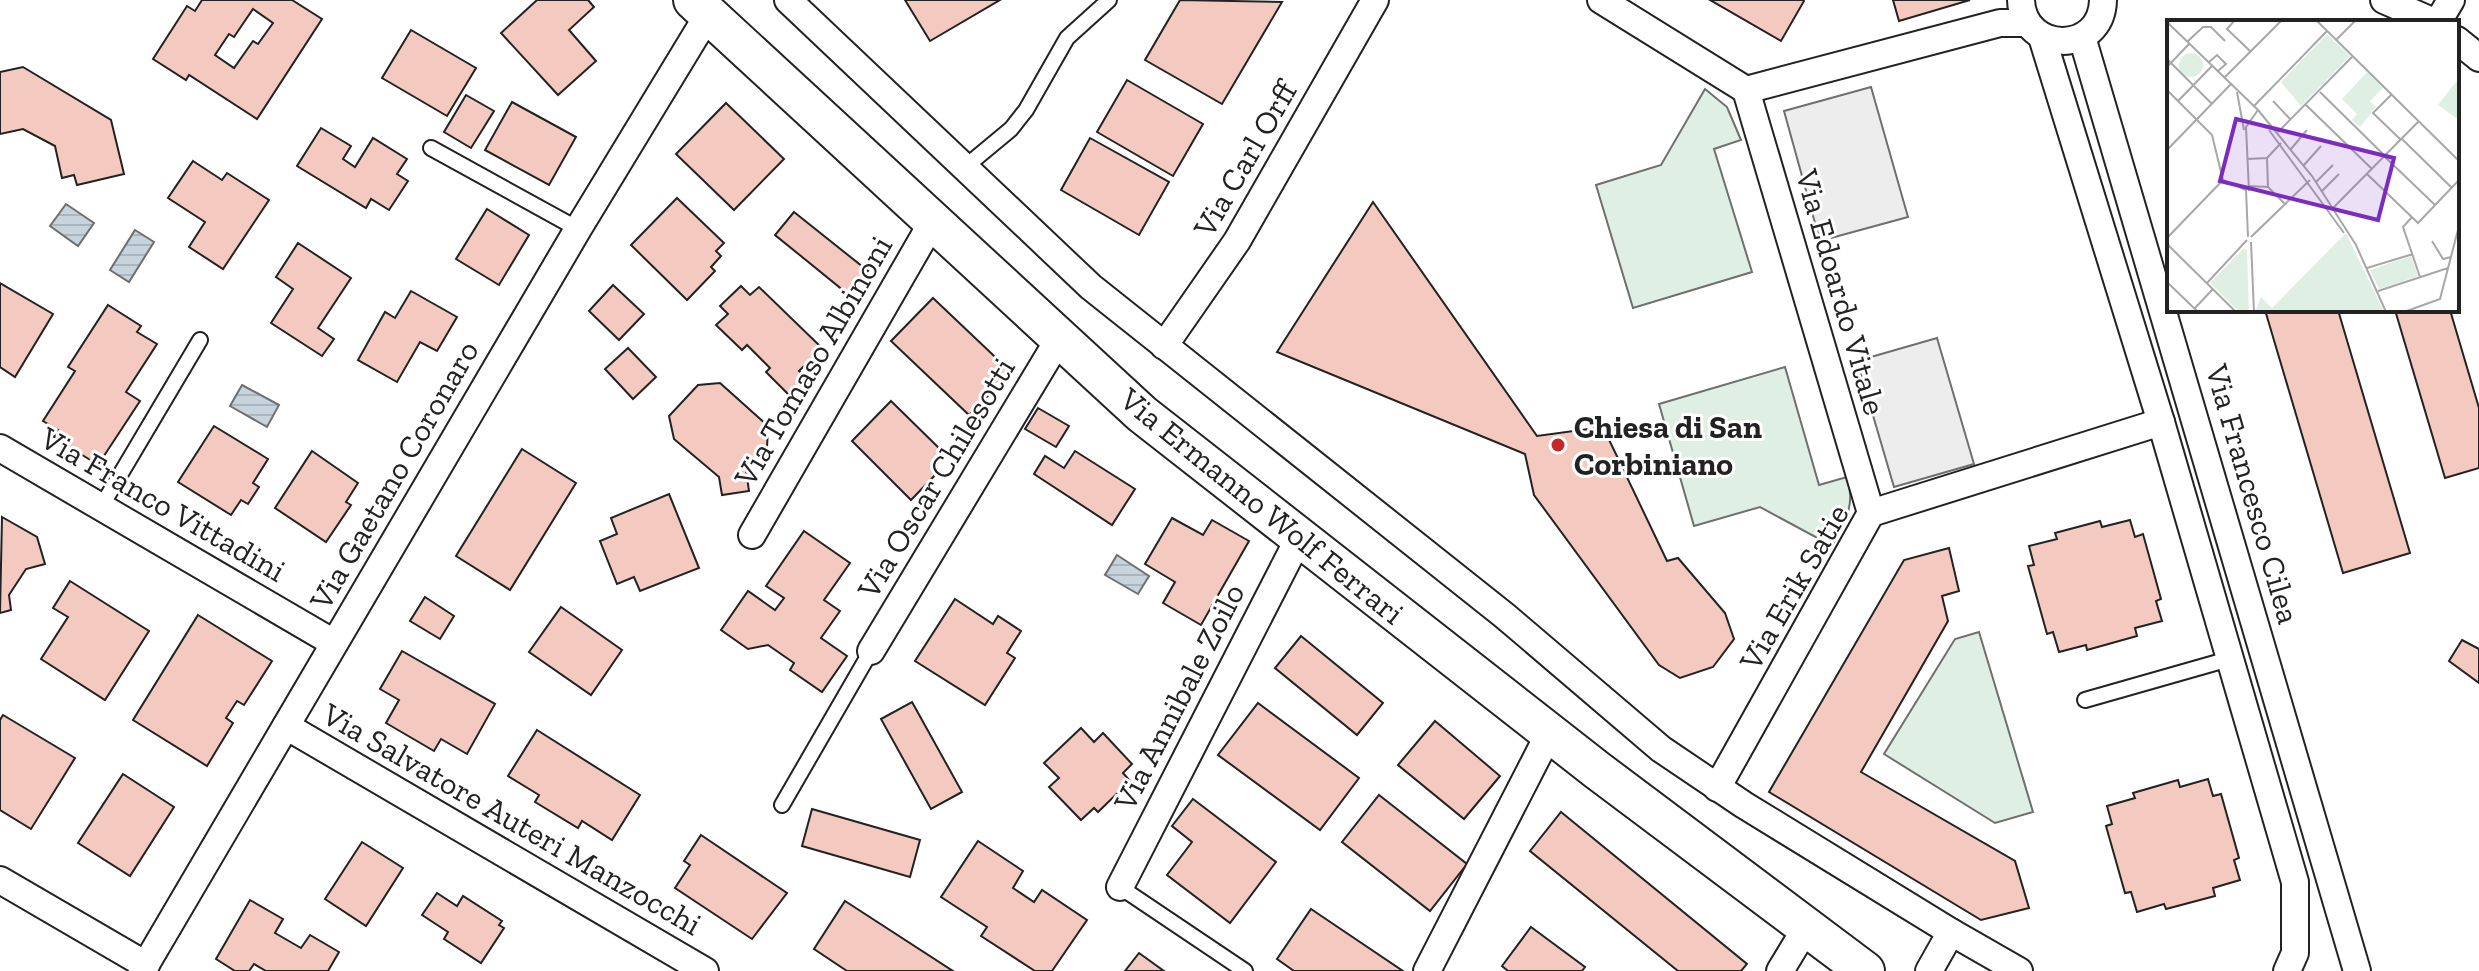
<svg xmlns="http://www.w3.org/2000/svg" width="2479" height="971" font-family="'Zilla Slab',serif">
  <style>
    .grass { fill: #e0efe3; stroke: #6f6f6f; stroke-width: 2 }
    .parking { fill: #ededed; stroke: #6f6f6f; stroke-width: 2 }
    .water { fill: url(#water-rules); stroke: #6f6f6f; stroke-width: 2 }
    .building { fill: #f3c9c0; stroke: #222; stroke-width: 2; fill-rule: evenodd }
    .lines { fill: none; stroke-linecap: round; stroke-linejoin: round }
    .lane-casing { stroke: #222; stroke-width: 18 }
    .street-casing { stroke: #222; stroke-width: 30 }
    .secondary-casing { stroke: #222; stroke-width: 42 }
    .lane { stroke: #fff; stroke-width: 14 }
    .street { stroke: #fff; stroke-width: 26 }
    .secondary { stroke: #fff; stroke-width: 38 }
    .poi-dot { fill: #c62828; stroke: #fff; stroke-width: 3 }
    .labels { text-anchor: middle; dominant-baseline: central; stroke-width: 6; stroke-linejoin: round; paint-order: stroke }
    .street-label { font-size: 32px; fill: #222; stroke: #fff }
    .poi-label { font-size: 32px; font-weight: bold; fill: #222; stroke: #fff; text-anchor: start }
    .inset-road { fill: none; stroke: #a7a7a7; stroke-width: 2 }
    .view { fill: #7b2cbf; fill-opacity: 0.15; stroke: #7b2cbf; stroke-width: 4 }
    .inset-edge { fill: none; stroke: #222; stroke-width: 4 }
  </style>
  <defs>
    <pattern id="water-rules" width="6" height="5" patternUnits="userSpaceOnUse" patternTransform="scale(2)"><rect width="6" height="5" fill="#c7d3dd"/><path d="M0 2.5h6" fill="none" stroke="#abb5bd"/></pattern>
  </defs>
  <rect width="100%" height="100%" fill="#fff"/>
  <g class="grass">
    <polygon points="1705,89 1727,107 1741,140 1714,149 1752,272 1633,308 1596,185 1661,165"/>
    <path d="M1785,367L1819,485L1847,477C1856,505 1845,522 1832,546L1760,507L1694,526L1659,404Z"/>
    <polygon points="1979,632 2033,812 1995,823 1884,754 1955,639"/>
  </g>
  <g class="parking">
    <polygon points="1871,87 1908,217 1820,241 1784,111"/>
    <polygon points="1937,338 1974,464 1894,487 1857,361"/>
  </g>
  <g class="water">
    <polygon points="66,204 94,223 78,246 50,226"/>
    <polygon points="135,230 154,242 129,282 110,270"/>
    <polygon points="242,385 279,405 267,427 230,406"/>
    <polygon points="1117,555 1149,576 1138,594 1105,575"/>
  </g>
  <g class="building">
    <path d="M202,0H292L322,19L257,119L189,75L186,80L153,59L187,6L195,11ZM253,9L273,23L258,44L253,41L234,68L215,55L229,34L234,37Z"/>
    <polygon points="537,0 588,0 594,7 569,30 596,61 558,95 501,33"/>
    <polygon points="905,0 1000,0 930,41"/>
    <polygon points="1180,0 1282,2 1222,104 1145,60"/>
    <polygon points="1710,0 1803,0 1804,1 1781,41"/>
    <polygon points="1893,0 1970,0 1899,21"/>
    <polygon points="411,30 476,68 447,116 382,78"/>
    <polygon points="23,67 111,120 124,174 77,185 74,175 62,178 55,146 23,129 0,134 0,72"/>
    <polygon points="1127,80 1203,124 1173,176 1097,132"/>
    <polygon points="466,95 494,111 471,148 444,132"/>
    <polygon points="512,102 576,137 549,185 485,150"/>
    <polygon points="726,103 784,159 734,210 676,154"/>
    <polygon points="321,128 351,146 343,159 355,167 373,138 407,159 397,174 408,181 389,210 371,199 366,208 297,166"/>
    <polygon points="1090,138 1169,182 1139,235 1061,190"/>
    <polygon points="193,161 222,180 227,173 269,200 223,269 189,247 205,222 168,198"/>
    <polygon points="677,198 724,243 716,251 721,256 711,267 715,271 687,300 631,245"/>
    <polygon points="1373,202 1537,436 1603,427 1667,561 1678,558 1725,613 1734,639 1713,667 1680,678 1659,665 1534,495 1525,454 1277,352"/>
    <polygon points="487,209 529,235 499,285 456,259"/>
    <polygon points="794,212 868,271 849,295 775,235"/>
    <polygon points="298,243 351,278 318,328 334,339 322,356 271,323 293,289 276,277"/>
    <polygon points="0,283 53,314 15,377 0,367"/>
    <polygon points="613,285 644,314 619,340 589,311"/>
    <polygon points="741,286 750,295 759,287 822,348 799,371 806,378 789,395 766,372 770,368 747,345 742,350 716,325 728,314 720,306"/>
    <polygon points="411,291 457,317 437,351 420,342 397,382 358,360 385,312 395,318"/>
    <polygon points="933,298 1011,372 969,415 891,341"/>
    <polygon points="108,305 141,326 137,332 157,344 126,392 140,401 98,465 54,437 58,430 43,421 75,371 68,367"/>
    <polygon points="2265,310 2338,310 2410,553 2343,573"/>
    <polygon points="2395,310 2450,310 2479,408 2479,468 2445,478"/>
    <polygon points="628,348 656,377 633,399 605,369"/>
    <polygon points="720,383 768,426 767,448 746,470 749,491 722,495 719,477 674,439 669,416 698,385"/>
    <polygon points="891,401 944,453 932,465 939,471 911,500 852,441"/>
    <polygon points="1038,408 1069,426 1056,447 1025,429"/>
    <polygon points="214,426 268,459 253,483 259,487 248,504 241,500 231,515 178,482"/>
    <polygon points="522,449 576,483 510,590 456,556"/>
    <polygon points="312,451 358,483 346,502 351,505 326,542 275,508"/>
    <polygon points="1075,451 1135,489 1112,525 1034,474 1045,456 1064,468"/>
    <polygon points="669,494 699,568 640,591 634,577 617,584 600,541 617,534 611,518"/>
    <polygon points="2,517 37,537 45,564 26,569 9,595 11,610 0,613"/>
    <polygon points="1172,518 1203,535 1212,520 1249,541 1201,625 1163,603 1175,582 1145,564"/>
    <polygon points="2130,520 2135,537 2143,534 2161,599 2156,601 2162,621 2135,628 2137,636 2087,650 2086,645 2059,652 2053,632 2047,634 2028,566 2034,565 2029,546 2057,539 2055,533 2100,521 2102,527"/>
    <polygon points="804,531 850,563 824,600 840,611 821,638 847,656 822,692 790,670 794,663 768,645 748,649 721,630 748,591 775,610 784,598 766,586"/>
    <polygon points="1949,548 1959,591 1942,596 1948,621 1861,772 2015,861 2029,908 1981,920 1769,792 1904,560"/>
    <polygon points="70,581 149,631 105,700 41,659 68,617 53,608"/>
    <polygon points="425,597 454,616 440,639 410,621"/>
    <polygon points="955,599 993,624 998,616 1021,631 1007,653 1015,658 985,705 915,661"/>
    <polygon points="561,607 622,650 591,695 529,652"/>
    <polygon points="198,615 272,661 244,705 237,701 226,718 233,723 207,766 133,720"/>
    <polygon points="1301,636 1383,703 1357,735 1275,668"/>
    <polygon points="2462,640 2479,649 2479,683 2449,661"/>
    <polygon points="402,651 495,704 467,754 441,739 434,751 386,723 399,700 380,689"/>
    <polygon points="912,702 962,792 931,809 881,719"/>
    <polygon points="1258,703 1359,778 1320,830 1218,755"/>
    <polygon points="3,715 75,758 31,829 0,810 0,720"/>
    <polygon points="1435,721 1500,776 1464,819 1398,765"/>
    <polygon points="1081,728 1094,742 1103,733 1132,764 1123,773 1130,781 1098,812 1094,808 1081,820 1049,787 1059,778 1044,763"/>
    <polygon points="537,730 640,795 612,840 582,821 578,828 535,802 539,795 508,776"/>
    <polygon points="123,774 174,807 130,876 78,843"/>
    <polygon points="2208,779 2213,796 2221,794 2239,858 2234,860 2240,880 2213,888 2215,896 2166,909 2164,904 2137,912 2131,892 2125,893 2106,826 2112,824 2107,806 2135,798 2133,793 2178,780 2180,787"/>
    <polygon points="1379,795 1467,864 1430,911 1342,842"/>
    <polygon points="1193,799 1276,862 1230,923 1167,875 1192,842 1172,826"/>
    <polygon points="812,809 920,840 910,877 802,846"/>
    <polygon points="1561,812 1747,964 1741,971 1678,971 1530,851"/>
    <polygon points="701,835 787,893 752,939 675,888 690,865 684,861"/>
    <polygon points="978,841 1023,871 1013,888 1034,902 1042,890 1087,920 1052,971 1035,971 981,936 987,927 941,897"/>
    <polygon points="362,842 403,868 366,926 325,899"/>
    <polygon points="437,893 457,906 463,896 502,921 499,925 504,928 481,963 444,939 448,932 422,915"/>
    <polygon points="250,900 283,919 275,933 301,948 310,935 339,952 328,971 266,971 254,964 249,971 235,971 216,959"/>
    <polygon points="845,901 953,971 847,971 814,949"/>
    <polygon points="1311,909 1403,971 1294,971 1277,959"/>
    <polygon points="1531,927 1585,967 1582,971 1508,971 1502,966"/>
    <polygon points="1139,953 1164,971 1125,971"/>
  </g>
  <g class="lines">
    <defs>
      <g id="lane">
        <polyline points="431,148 578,229"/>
        <polyline points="964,168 1011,129 1026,110 1067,38 1109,0"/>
        <polyline points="101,507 200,340"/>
        <polyline points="2085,700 2229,659"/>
        <polyline points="782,805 871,651"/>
        <polyline points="1120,887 1245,971"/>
      </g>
      <g id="street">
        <polyline points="788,0 1091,287 1505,616 1661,749 1744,805 1951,932"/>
        <polyline points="1601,0 1746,90 2000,23 2027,23"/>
        <path d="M2021,0C2023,54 2102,55 2103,0"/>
        <polyline points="2384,0 2434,22"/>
        <polyline points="2438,22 2451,0"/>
        <polyline points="2042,37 2161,422 2295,882 2295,953 2287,971"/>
        <polyline points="2082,37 2357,971"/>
        <polyline points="2457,40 2479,58"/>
        <polyline points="1746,90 1871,513"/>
        <polyline points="1164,346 1237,241 1375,0"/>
        <polyline points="0,448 334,643"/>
        <polyline points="752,535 933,221"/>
        <polyline points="871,651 1059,339"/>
        <polyline points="286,726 705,971"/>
        <polyline points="1717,788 1871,513 2161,422"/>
        <polyline points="0,880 146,965"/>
        <polyline points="1120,887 1299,538"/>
        <polyline points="142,971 578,229 708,15"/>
        <polyline points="1427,971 1550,732"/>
        <polyline points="1780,971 1806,928"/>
        <polyline points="1929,971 1951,932 2019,971"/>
      </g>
      <polyline id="secondary" points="693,0 1142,414 1597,770 1865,971"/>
    </defs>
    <use href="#lane" class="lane-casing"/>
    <use href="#street" class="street-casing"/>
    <use href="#secondary" class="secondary-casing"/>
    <use href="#lane" class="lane"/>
    <use href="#street" class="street"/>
    <use href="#secondary" class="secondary"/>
  </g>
  <circle class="poi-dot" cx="1558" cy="445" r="8"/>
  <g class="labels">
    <g class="street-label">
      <text transform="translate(1245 159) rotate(-60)">Via Carl Orff</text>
      <text transform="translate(1841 292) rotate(74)">Via Edoardo Vitale</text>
      <text transform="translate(813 361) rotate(-60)">Via Tomaso Albinoni</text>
      <text transform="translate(394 475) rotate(-60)">Via Gaetano Coronaro</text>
      <text transform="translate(936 478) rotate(-59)">Via Oscar Chilesotti</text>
      <text transform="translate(2253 494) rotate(74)">Via Francesco Cilea</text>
      <text transform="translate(163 504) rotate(30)">Via Franco Vittadini</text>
      <text transform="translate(1262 506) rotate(39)">Via Ermanno Wolf Ferrari</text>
      <text transform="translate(1794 587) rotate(-60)">Via Erik Satie</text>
      <text transform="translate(1179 697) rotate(-63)">Via Annibale Zoilo</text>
      <text transform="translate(512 819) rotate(30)">Via Salvatore Auteri Manzocchi</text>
    </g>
    <g class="poi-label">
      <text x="1574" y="427">Chiesa di San<tspan x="1574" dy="37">Corbiniano</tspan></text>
    </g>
  </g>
  <g transform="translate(2167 20)">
    <rect width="292" height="292" fill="#fff"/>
    <path d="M160,14L183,36L134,86L114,62ZM200,52L216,68L203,81L209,87L193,107L185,100L190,94L175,79ZM292,58V96L289,98L271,85ZM179,213L217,292H88L94,277L105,288ZM76,229L80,230L82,292H72L43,263ZM244,236L251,256L212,269L203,250Z" fill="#e0efe3"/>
    <path d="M12 45a12 12 0 1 1 24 0a12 12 0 1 1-24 0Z" fill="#e0efe3"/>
    <path class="inset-road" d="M68,0L60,9L84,32M149,0L292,141M0,2L91,90L145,156L189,225L219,292M169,20L189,0M20,22L36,7H44L58,21M0,39L45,84M42,42L50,35L59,44L51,51M0,47L22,24M57,58L115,0M0,70L45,115L56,160L79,170L81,217M70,72L77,110M153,72L218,136M225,74L206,93L234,120M11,81L45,46M106,81L124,100M139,85L205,149M87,86L160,11M102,110L177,213M111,112L185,37M235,119L285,168M124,129L140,110M0,130L64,64M218,137L268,185M100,138L101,167M80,139L100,138L114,123M137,145L154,126M200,154L251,203L292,160M149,162L166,145M82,166L101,167L118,184M82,171L79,107L91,90M155,171L172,154M166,188L252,101M245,197L236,207L253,257M84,217L143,160M0,218L56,160M265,221L276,239L284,237M84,222L87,292M0,224L69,292M200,248L246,234M0,262L31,292M40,263L80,220M211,271L281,248M28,288L46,269M237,292L273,279L292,206"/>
    <path class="view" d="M69,99L227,138L211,200L53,161Z"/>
    <rect width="292" height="292" class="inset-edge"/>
  </g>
</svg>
